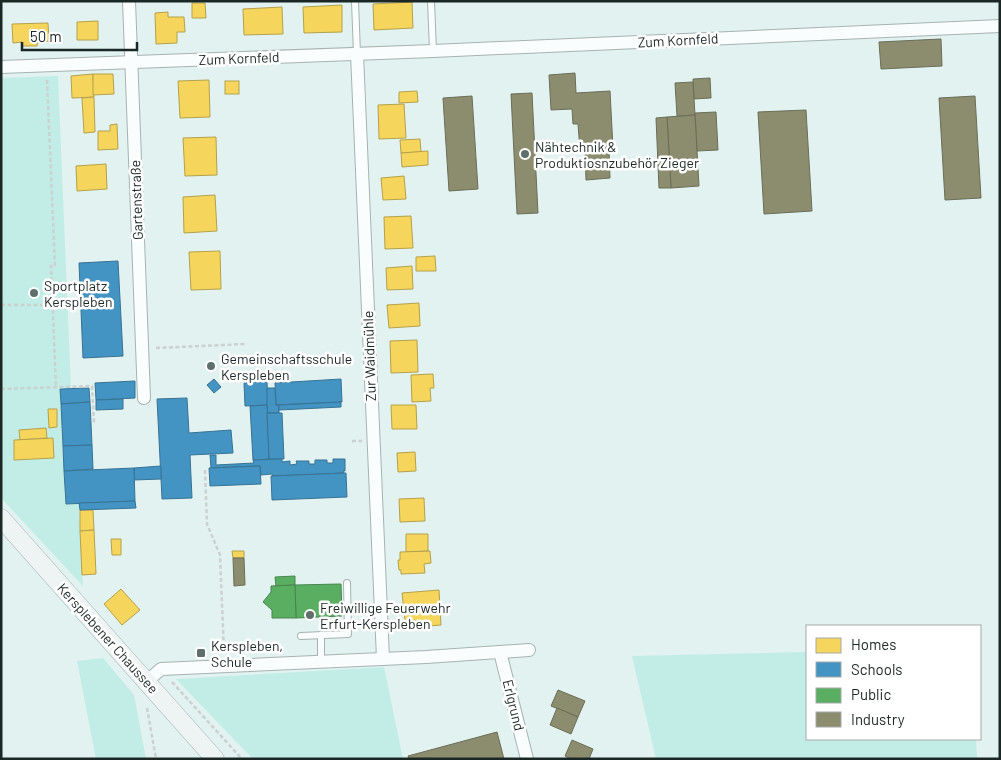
<svg xmlns="http://www.w3.org/2000/svg" width="1001" height="760" font-family="Barlow,sans-serif">
  <style>
    .green { fill: #c2ede7 }
    .homes { fill: #f6d55c; stroke: #b4a14c }
    .schools { fill: #4393c3; stroke: #377394 }
    .public { fill: #5aae61; stroke: #47864f }
    .industry { fill: #8c8c6e; stroke: #6a6e58 }
    .lines { fill: none; stroke-linecap: round; stroke-linejoin: round }
    .service-casing { stroke: #a6b3b1; stroke-width: 8 }
    .minor-casing { stroke: #a6b3b1; stroke-width: 14 }
    .secondary-casing { stroke: #a6b3b1; stroke-width: 19 }
    .path { stroke: #cbd1d0; stroke-width: 2.5; stroke-dasharray: 4 2.5; stroke-linecap: butt }
    .service { stroke: #fafdfd; stroke-width: 6 }
    .minor { stroke: #fafdfd; stroke-width: 12 }
    .secondary { stroke: #eef4f3; stroke-width: 18 }
    .poi-dot { fill: #606e6c; stroke: #fff; stroke-width: 2 }
    .labels { text-anchor: middle; dominant-baseline: central; stroke-width: 5; stroke-linejoin: round; paint-order: stroke }
    .street-label { font-size: 14px; fill: #1b2725; stroke: #fff }
    .poi-label { font-size: 14px; fill: #1b2725; stroke: #fff; text-anchor: start }
  </style>
  <rect width="100%" height="100%" fill="#e1f2f0"/>
  <g class="green">
    <polygon points="58,76 71,389 60,390 66,504 79,503 83,586 1,498 1,78"/>
    <polygon points="807,652 807,739 976,739 977,759 656,759 632,656"/>
    <polygon points="103,658 134,695 146,759 96,759 77,661"/>
    <polygon points="384,667 403,759 253,759 176,679"/>
  </g>
  <g class="homes">
    <polygon points="412,2 413,28 374,30 373,4"/>
    <polygon points="192,3 205,3 206,18 192,18"/>
    <polygon points="342,5 342,32 304,33 303,7"/>
    <polygon points="282,7 283,34 244,35 243,9"/>
    <polygon points="168,12 168,17 184,17 185,32 177,32 177,43 156,44 155,13"/>
    <polygon points="98,21 98,40 77,40 77,22"/>
    <polygon points="48,23 49,41 38,42 37,46 23,46 22,42 13,43 12,24"/>
    <polygon points="93,74 94,97 72,98 71,76"/>
    <polygon points="93,74 113,74 114,94 93,95"/>
    <polygon points="209,80 210,117 180,118 178,81"/>
    <rect x="225" y="81" width="14" height="13"/>
    <polygon points="417,91 418,102 399,103 399,92"/>
    <polygon points="94,97 95,132 84,133 82,98"/>
    <polygon points="404,104 406,138 379,139 378,105"/>
    <polygon points="117,124 118,149 98,150 98,131 110,131 110,125"/>
    <polygon points="216,137 217,175 185,176 183,138"/>
    <polygon points="420,139 421,152 401,153 400,140"/>
    <polygon points="428,151 428,165 402,167 401,153"/>
    <polygon points="106,164 107,189 77,191 76,166"/>
    <polygon points="404,176 406,199 383,200 381,178"/>
    <polygon points="215,195 217,231 184,233 183,197"/>
    <polygon points="411,216 413,248 385,249 384,217"/>
    <polygon points="220,251 221,289 191,290 189,252"/>
    <polygon points="435,256 436,271 416,271 416,257"/>
    <polygon points="412,266 413,289 387,290 386,268"/>
    <polygon points="419,303 420,326 389,328 387,305"/>
    <polygon points="417,340 418,372 391,373 390,341"/>
    <polygon points="433,374 434,388 430,388 431,401 412,402 411,375"/>
    <polygon points="391,405 416,405 417,429 392,429"/>
    <polygon points="48,409 57,409 57,427 49,428"/>
    <polygon points="46,428 47,438 20,440 19,430"/>
    <polygon points="53,438 54,458 14,460 14,440"/>
    <polygon points="415,452 416,471 398,472 397,453"/>
    <polygon points="424,498 425,521 400,522 399,499"/>
    <polygon points="80,510 93,510 94,530 80,531"/>
    <polygon points="94,530 96,574 82,575 80,531"/>
    <polygon points="406,534 428,534 428,551 406,552"/>
    <polygon points="111,539 121,539 121,555 112,555"/>
    <polygon points="232,551 244,551 244,558 233,558"/>
    <polygon points="430,551 431,563 424,564 425,573 401,574 401,570 399,570 398,560 400,560 400,552"/>
    <polygon points="121,589 140,610 122,625 104,604"/>
    <polygon points="439,590 441,625 416,627 415,620 405,621 402,593"/>
  </g>
  <g class="schools">
    <polygon points="118,261 123,356 83,358 79,263"/>
    <polygon points="214,379 221,387 214,393 207,385"/>
    <polygon points="341,379 342,402 276,405 275,383"/>
    <polygon points="135,381 135,398 96,400 95,383"/>
    <polygon points="267,381 268,405 245,406 244,383"/>
    <polygon points="89,388 90,402 61,404 60,389"/>
    <polygon points="267,388 275,388 276,405 279,405 279,413 267,413"/>
    <polygon points="187,398 189,433 231,430 233,453 190,455 192,498 162,499 157,399"/>
    <polygon points="123,399 123,409 96,410 96,400"/>
    <polygon points="90,402 92,445 63,446 61,404"/>
    <polygon points="341,402 341,407 279,410 279,405"/>
    <polygon points="267,405 269,459 253,460 250,406"/>
    <polygon points="267,413 282,413 284,459 269,459"/>
    <polygon points="92,445 93,469 64,471 63,446"/>
    <polygon points="210,455 216,455 216,465 254,463 253,460 282,459 282,462 290,461 290,465 297,464 296,461 309,461 309,464 315,464 315,460 327,460 327,463 333,463 333,459 345,459 345,471 343,471 344,473 273,476 272,474 261,475 260,466 211,468"/>
    <polygon points="161,466 161,479 134,480 134,468"/>
    <polygon points="260,466 261,484 210,486 209,468"/>
    <polygon points="134,468 135,501 66,504 64,471"/>
    <polygon points="346,473 347,497 272,500 271,476"/>
    <polygon points="135,501 136,508 80,510 79,503"/>
  </g>
  <g class="public">
    <polygon points="295,576 295,585 276,586 275,577"/>
    <polygon points="341,584 342,616 296,618 295,585"/>
    <polygon points="295,585 296,618 272,618 272,610 263,602 271,592 271,586"/>
  </g>
  <g class="industry">
    <polygon points="941,39 942,66 881,69 879,42"/>
    <polygon points="575,73 576,93 610,91 613,148 580,150 578,124 573,124 572,109 551,110 549,75"/>
    <polygon points="710,78 711,98 694,99 693,79"/>
    <polygon points="693,82 695,115 677,116 675,83"/>
    <polygon points="532,93 538,213 517,214 511,94"/>
    <polygon points="472,96 478,189 449,191 443,98"/>
    <polygon points="975,96 981,198 945,200 939,98"/>
    <polygon points="806,110 812,211 764,214 758,112"/>
    <polygon points="716,112 718,150 697,151 695,113"/>
    <polygon points="695,115 699,186 671,188 667,117"/>
    <polygon points="667,117 671,188 659,188 656,118"/>
    <polygon points="609,148 610,178 586,180 585,150"/>
    <polygon points="233,558 244,558 245,585 234,586"/>
    <polygon points="558,690 585,701 578,717 551,706"/>
    <polygon points="557,708 578,717 571,734 550,725"/>
    <polygon points="497,732 504,759 409,759 408,756"/>
    <polygon points="572,740 593,749 589,759 571,759 565,756"/>
  </g>
  <g class="lines">
    <defs>
      <g id="service">
        <polyline points="355,1 357,54"/>
        <polyline points="431,1 433,51"/>
        <polyline points="321,635 321,661"/>
        <polyline points="301,636 348,634 347,583"/>
      </g>
      <g id="minor">
        <polyline points="129,1 144,398"/>
        <polyline points="357,54 383,659"/>
        <polyline points="1,67 433,51 1000,26"/>
        <polyline points="500,652 527,759"/>
        <polyline points="146,682 161,669 426,657 529,650"/>
      </g>
      <polyline id="secondary" points="1,518 215,759"/>
    </defs>
    <use href="#service" class="service-casing"/>
    <use href="#minor" class="minor-casing"/>
    <use href="#secondary" class="secondary-casing"/>
    <g class="path">
      <polyline points="47,80 55,266 51,266 56,387"/>
      <polyline points="1,305 52,305"/>
      <polyline points="156,348 246,344"/>
      <polyline points="1,389 92,386 94,423"/>
      <polyline points="352,441 362,441"/>
      <polyline points="205,470 207,524 220,555 224,652"/>
      <polyline points="172,682 242,759"/>
      <polyline points="147,708 156,759"/>
    </g>
    <use href="#service" class="service"/>
    <use href="#minor" class="minor"/>
    <use href="#secondary" class="secondary"/>
  </g>
  <g class="poi-dot">
    <circle cx="525" cy="154" r="5"/>
    <circle cx="34" cy="293" r="5"/>
    <circle cx="211" cy="366" r="5"/>
    <circle cx="310" cy="615" r="5"/>
    <rect x="196" y="648" width="10" height="10" rx="2.5"/>
  </g>
  <g class="labels">
    <g class="street-label">
      <text transform="translate(678 40) rotate(-3)">Zum Kornfeld</text>
      <text transform="translate(239 58) rotate(-2)">Zum Kornfeld</text>
      <text transform="translate(136 200) rotate(-92)">Gartenstraße</text>
      <text transform="translate(369 356) rotate(-92)">Zur Waidmühle</text>
      <text transform="translate(108 638) rotate(48)">Kersplebener Chaussee</text>
      <text transform="translate(514 705) rotate(76)">Erlgrund</text>
    </g>
    <g class="poi-label">
      <text x="535" y="146">Nähtechnik &amp;<tspan x="535" dy="16">Produktiosnzubehör Zieger</tspan></text>
      <text x="44" y="285">Sportplatz<tspan x="44" dy="16">Kerspleben</tspan></text>
      <text x="221" y="358">Gemeinschaftsschule<tspan x="221" dy="16">Kerspleben</tspan></text>
      <text x="320" y="607">Freiwillige Feuerwehr<tspan x="320" dy="16">Erfurt-Kerspleben</tspan></text>
      <text x="211" y="645">Kerspleben,<tspan x="211" dy="16">Schule</tspan></text>
    </g>
  </g>
  <rect width="1001" height="760" fill="none" stroke="#1b2725" stroke-width="5"/>
  <rect x="806" y="625" width="175" height="115" fill="#ffffff" stroke="#a4a9a8"/>
  <rect x="816" y="638" width="25" height="15" fill="#f6d55c" stroke="#a4a9a8"/>
  <text x="851" y="650" font-size="15" fill="#1b2725">Homes</text>
  <rect x="816" y="662" width="25" height="15" fill="#4393c3" stroke="#a4a9a8"/>
  <text x="851" y="675" font-size="15" fill="#1b2725">Schools</text>
  <rect x="816" y="688" width="25" height="15" fill="#5aae61" stroke="#a4a9a8"/>
  <text x="851" y="700" font-size="15" fill="#1b2725">Public</text>
  <rect x="816" y="712" width="25" height="15" fill="#8c8c6e" stroke="#a4a9a8"/>
  <text x="851" y="725" font-size="15" fill="#1b2725">Industry</text>
  <path d="M22 42v8h115v-8" fill="none" stroke="#1b2725" stroke-width="2.5"/>
  <text x="30" y="42" font-size="15" fill="#1b2725" stroke="#ffffff" stroke-width="4" paint-order="stroke">50 m</text>
</svg>
